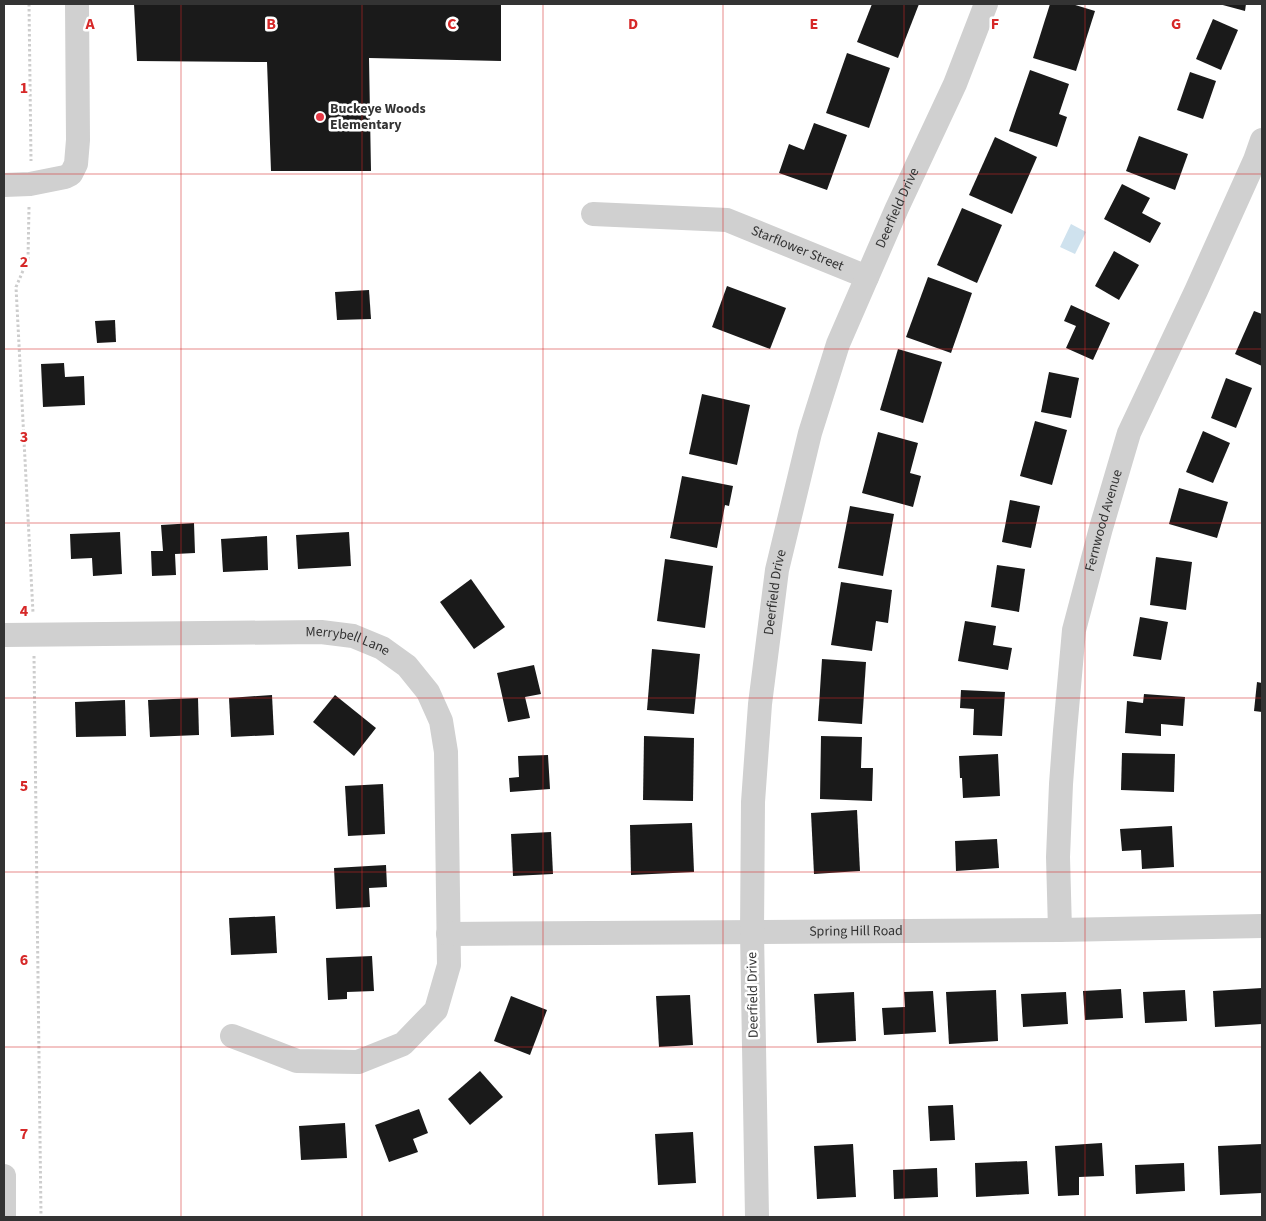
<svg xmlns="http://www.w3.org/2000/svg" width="1266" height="1221" font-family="'Source Sans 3',sans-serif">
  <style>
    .water { fill: #cfe2ee }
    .building { fill: #1a1a1a }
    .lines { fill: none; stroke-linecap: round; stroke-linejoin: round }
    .path { stroke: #cdcdcd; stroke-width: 3; stroke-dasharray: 2.5 2.5; stroke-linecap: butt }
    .minor { stroke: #d0d0d0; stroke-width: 24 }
    .grid { fill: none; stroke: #d62828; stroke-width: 1; stroke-opacity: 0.55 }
    .poi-dot { fill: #e63946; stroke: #fff; stroke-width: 2 }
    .labels { text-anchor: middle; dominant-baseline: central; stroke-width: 5; stroke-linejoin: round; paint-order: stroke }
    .poi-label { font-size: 14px; font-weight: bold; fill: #333; stroke: #fff; text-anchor: start }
    .street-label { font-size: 14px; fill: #333; stroke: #fff }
    .grid-label { font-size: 16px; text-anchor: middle; font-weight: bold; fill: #d62828; stroke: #fff; stroke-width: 5; stroke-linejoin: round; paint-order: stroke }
  </style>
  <rect width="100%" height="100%" fill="#fff"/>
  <polygon class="water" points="1071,224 1086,232 1075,254 1060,247"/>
  <g class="building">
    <polygon points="134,4 501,4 501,61 369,58 371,171 271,171 267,62 137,61"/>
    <polygon points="872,4 919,4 898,58 857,42"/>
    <polygon points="1050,4 1072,4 1095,11 1076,71 1033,58"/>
    <polygon points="1219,4 1246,4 1245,11"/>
    <polygon points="1213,19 1238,30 1221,70 1196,59"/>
    <polygon points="847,53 890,68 869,128 826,113"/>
    <polygon points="1030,70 1069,84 1059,114 1067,117 1057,147 1009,131"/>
    <polygon points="1190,72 1216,81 1203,119 1177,110"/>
    <polygon points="814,123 847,135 827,190 779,173 789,144 804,150"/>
    <polygon points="1139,136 1188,154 1175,190 1126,171"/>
    <polygon points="995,137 1037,157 1012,214 969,195"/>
    <polygon points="1122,184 1150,198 1142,213 1161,223 1150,243 1104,219"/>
    <polygon points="962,208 1002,225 977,283 937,265"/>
    <polygon points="1114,251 1139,265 1119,300 1095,286"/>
    <polygon points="928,277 972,293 951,353 906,337"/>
    <polygon points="727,286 786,308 770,349 712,327"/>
    <polygon points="369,290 371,319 337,320 335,292"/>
    <polygon points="1071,305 1110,323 1093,360 1066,348 1076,326 1064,321"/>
    <polygon points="1254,311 1262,314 1262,366 1235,354"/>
    <polygon points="115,320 116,342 97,343 95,321"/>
    <polygon points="898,349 942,362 923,423 880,410"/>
    <polygon points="64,363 65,377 84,376 85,405 43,407 41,364"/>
    <polygon points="1049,372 1079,378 1071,418 1041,412"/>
    <polygon points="1226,378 1252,388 1236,428 1211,418"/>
    <polygon points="702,394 750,405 737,465 689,454"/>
    <polygon points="1035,421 1067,430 1052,485 1020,476"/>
    <polygon points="1203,431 1230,443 1213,483 1186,472"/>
    <polygon points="878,432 918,443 910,473 921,476 913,507 862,493"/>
    <polygon points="682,476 733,486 729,506 725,505 717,548 670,538"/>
    <polygon points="1179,488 1228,502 1217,538 1169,524"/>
    <polygon points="1010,500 1040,506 1031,548 1002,542"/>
    <polygon points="850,506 894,514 883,576 838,568"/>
    <polygon points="194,523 195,553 175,554 176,575 152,576 151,551 163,551 161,525"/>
    <polygon points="120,532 122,574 93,576 92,558 71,559 70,534"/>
    <polygon points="349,532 351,566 298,569 296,535"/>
    <polygon points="267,536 268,570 223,572 221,539"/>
    <polygon points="1156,557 1192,562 1186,610 1150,605"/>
    <polygon points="665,559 713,566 705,628 657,621"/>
    <polygon points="997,565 1025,569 1019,612 991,607"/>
    <polygon points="471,579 505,627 474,649 440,602"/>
    <polygon points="841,582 892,590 888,623 876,621 872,651 831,645"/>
    <polygon points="1140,617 1168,622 1161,660 1133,656"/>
    <polygon points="965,621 996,626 993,645 1012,648 1008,670 958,661"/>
    <polygon points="652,649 700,654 694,714 647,710"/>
    <polygon points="822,659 866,662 862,724 818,721"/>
    <polygon points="534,665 541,694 525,697 530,718 508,722 497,673"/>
    <polygon points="1257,682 1262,683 1262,712 1254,711"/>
    <polygon points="961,690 1005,692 1002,736 973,735 974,709 960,708"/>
    <polygon points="1144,694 1185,697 1183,726 1161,724 1161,736 1125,733 1127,701 1143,703"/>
    <polygon points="272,695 274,735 231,737 229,698"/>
    <polygon points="335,695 376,728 354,756 313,722"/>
    <polygon points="198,698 199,735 150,737 148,700"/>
    <polygon points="125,700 126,736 76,737 75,702"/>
    <polygon points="644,736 694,738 693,801 643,800"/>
    <polygon points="821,736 862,737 861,768 873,768 872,801 820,799"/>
    <polygon points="1122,753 1175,754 1174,792 1121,790"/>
    <polygon points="998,754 1000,796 963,798 962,778 960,778 959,756"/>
    <polygon points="548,755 550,789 510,792 509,778 519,777 518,756"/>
    <polygon points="383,784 385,834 348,836 345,786"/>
    <polygon points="857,810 860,871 814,874 811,813"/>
    <polygon points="692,823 694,872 631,875 630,825"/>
    <polygon points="1172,826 1174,867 1142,869 1141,850 1122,851 1120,829"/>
    <polygon points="551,832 553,874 513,876 511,834"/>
    <polygon points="997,839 999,868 956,871 955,841"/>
    <polygon points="386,865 387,887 369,888 370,907 336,909 334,868"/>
    <polygon points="275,916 277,953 231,955 229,918"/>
    <polygon points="372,956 374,991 347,992 347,999 328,1000 326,958"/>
    <polygon points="1262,988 1262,1024 1215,1027 1213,991"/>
    <polygon points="1121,989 1123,1018 1085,1020 1083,991"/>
    <polygon points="996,990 998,1041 949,1044 946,992"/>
    <polygon points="1185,990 1187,1021 1145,1023 1143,992"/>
    <polygon points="933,991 936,1032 884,1035 882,1008 905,1007 904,992"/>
    <polygon points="854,992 856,1041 817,1043 814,994"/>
    <polygon points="1066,992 1068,1024 1023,1027 1021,994"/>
    <polygon points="690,995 693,1045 659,1047 656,996"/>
    <polygon points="511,996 547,1010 530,1055 494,1041"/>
    <polygon points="480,1071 503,1097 470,1125 448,1099"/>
    <polygon points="953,1105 955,1140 930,1141 928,1106"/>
    <polygon points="419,1109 428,1133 413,1139 418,1152 389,1162 375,1125"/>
    <polygon points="345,1123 347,1158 301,1160 299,1126"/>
    <polygon points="693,1132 696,1183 658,1185 655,1134"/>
    <polygon points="1102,1143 1104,1176 1079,1177 1079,1195 1058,1196 1055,1146"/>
    <polygon points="853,1144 856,1197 817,1199 814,1146"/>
    <polygon points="1262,1144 1262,1193 1220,1195 1218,1146"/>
    <polygon points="1027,1161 1029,1194 976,1197 975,1163"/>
    <polygon points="1184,1163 1185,1191 1136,1194 1135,1165"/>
    <polygon points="937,1168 938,1197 894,1199 893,1170"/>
  </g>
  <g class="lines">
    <g class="path">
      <polyline points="29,4 31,161"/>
      <polyline points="29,207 28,259 16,287 33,613"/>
      <polyline points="34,656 41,1217"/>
    </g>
    <g class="minor">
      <polyline points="4,185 30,184 65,177 71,174 76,164 78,140 77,4"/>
      <path id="s1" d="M593,214L727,220L867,277"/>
      <path id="s2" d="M4,635L321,632L353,636L382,648L407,666L428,692L441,721L446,752L449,965L436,1010L403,1044L358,1062L297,1061L232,1036"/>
      <path id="s3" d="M1060,930L1058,857L1061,784L1065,731L1074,630L1101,528L1129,433L1196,291L1255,160L1262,140"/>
      <path id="s4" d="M448,934L1060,930L1262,926"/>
      <polyline points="4,1176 4,1217"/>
      <path id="s5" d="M757,1217L752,932L753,802L760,704L777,570L810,433L838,344L897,208L955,84L986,4"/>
    </g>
  </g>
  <path class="grid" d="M181,4V1217M362,4V1217M543,4V1217M723,4V1217M904,4V1217M1085,4V1217M4,174H1262M4,349H1262M4,523H1262M4,698H1262M4,872H1262M4,1047H1262"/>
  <circle class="poi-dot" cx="320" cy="117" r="5"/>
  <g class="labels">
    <g class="poi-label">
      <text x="330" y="109">Buckeye Woods<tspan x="330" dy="16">Elementary</tspan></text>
    </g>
    <g class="street-label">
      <text stroke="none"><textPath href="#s5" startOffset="1031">Deerfield Drive</textPath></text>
      <text stroke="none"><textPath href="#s1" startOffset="210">Starflower Street</textPath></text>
      <text stroke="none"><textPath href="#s3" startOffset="414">Fernwood Avenue</textPath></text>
      <text stroke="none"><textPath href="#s5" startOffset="626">Deerfield Drive</textPath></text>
      <text stroke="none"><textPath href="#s2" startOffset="345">Merrybell Lane</textPath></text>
      <text stroke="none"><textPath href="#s4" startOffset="408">Spring Hill Road</textPath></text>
      <text transform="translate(753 995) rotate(-91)">Deerfield Drive</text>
    </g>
  </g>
  <g class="grid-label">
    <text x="90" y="29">A</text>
    <text x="271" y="29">B</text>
    <text x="452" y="29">C</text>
    <text x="633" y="29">D</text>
    <text x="814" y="29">E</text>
    <text x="995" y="29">F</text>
    <text x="1176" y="29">G</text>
    <text x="24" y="93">1</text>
    <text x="24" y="267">2</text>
    <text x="24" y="442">3</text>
    <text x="24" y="616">4</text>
    <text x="24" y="791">5</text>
    <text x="24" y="965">6</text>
    <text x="24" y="1139">7</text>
  </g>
  <rect width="1266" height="1221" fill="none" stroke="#333333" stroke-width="10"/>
</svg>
